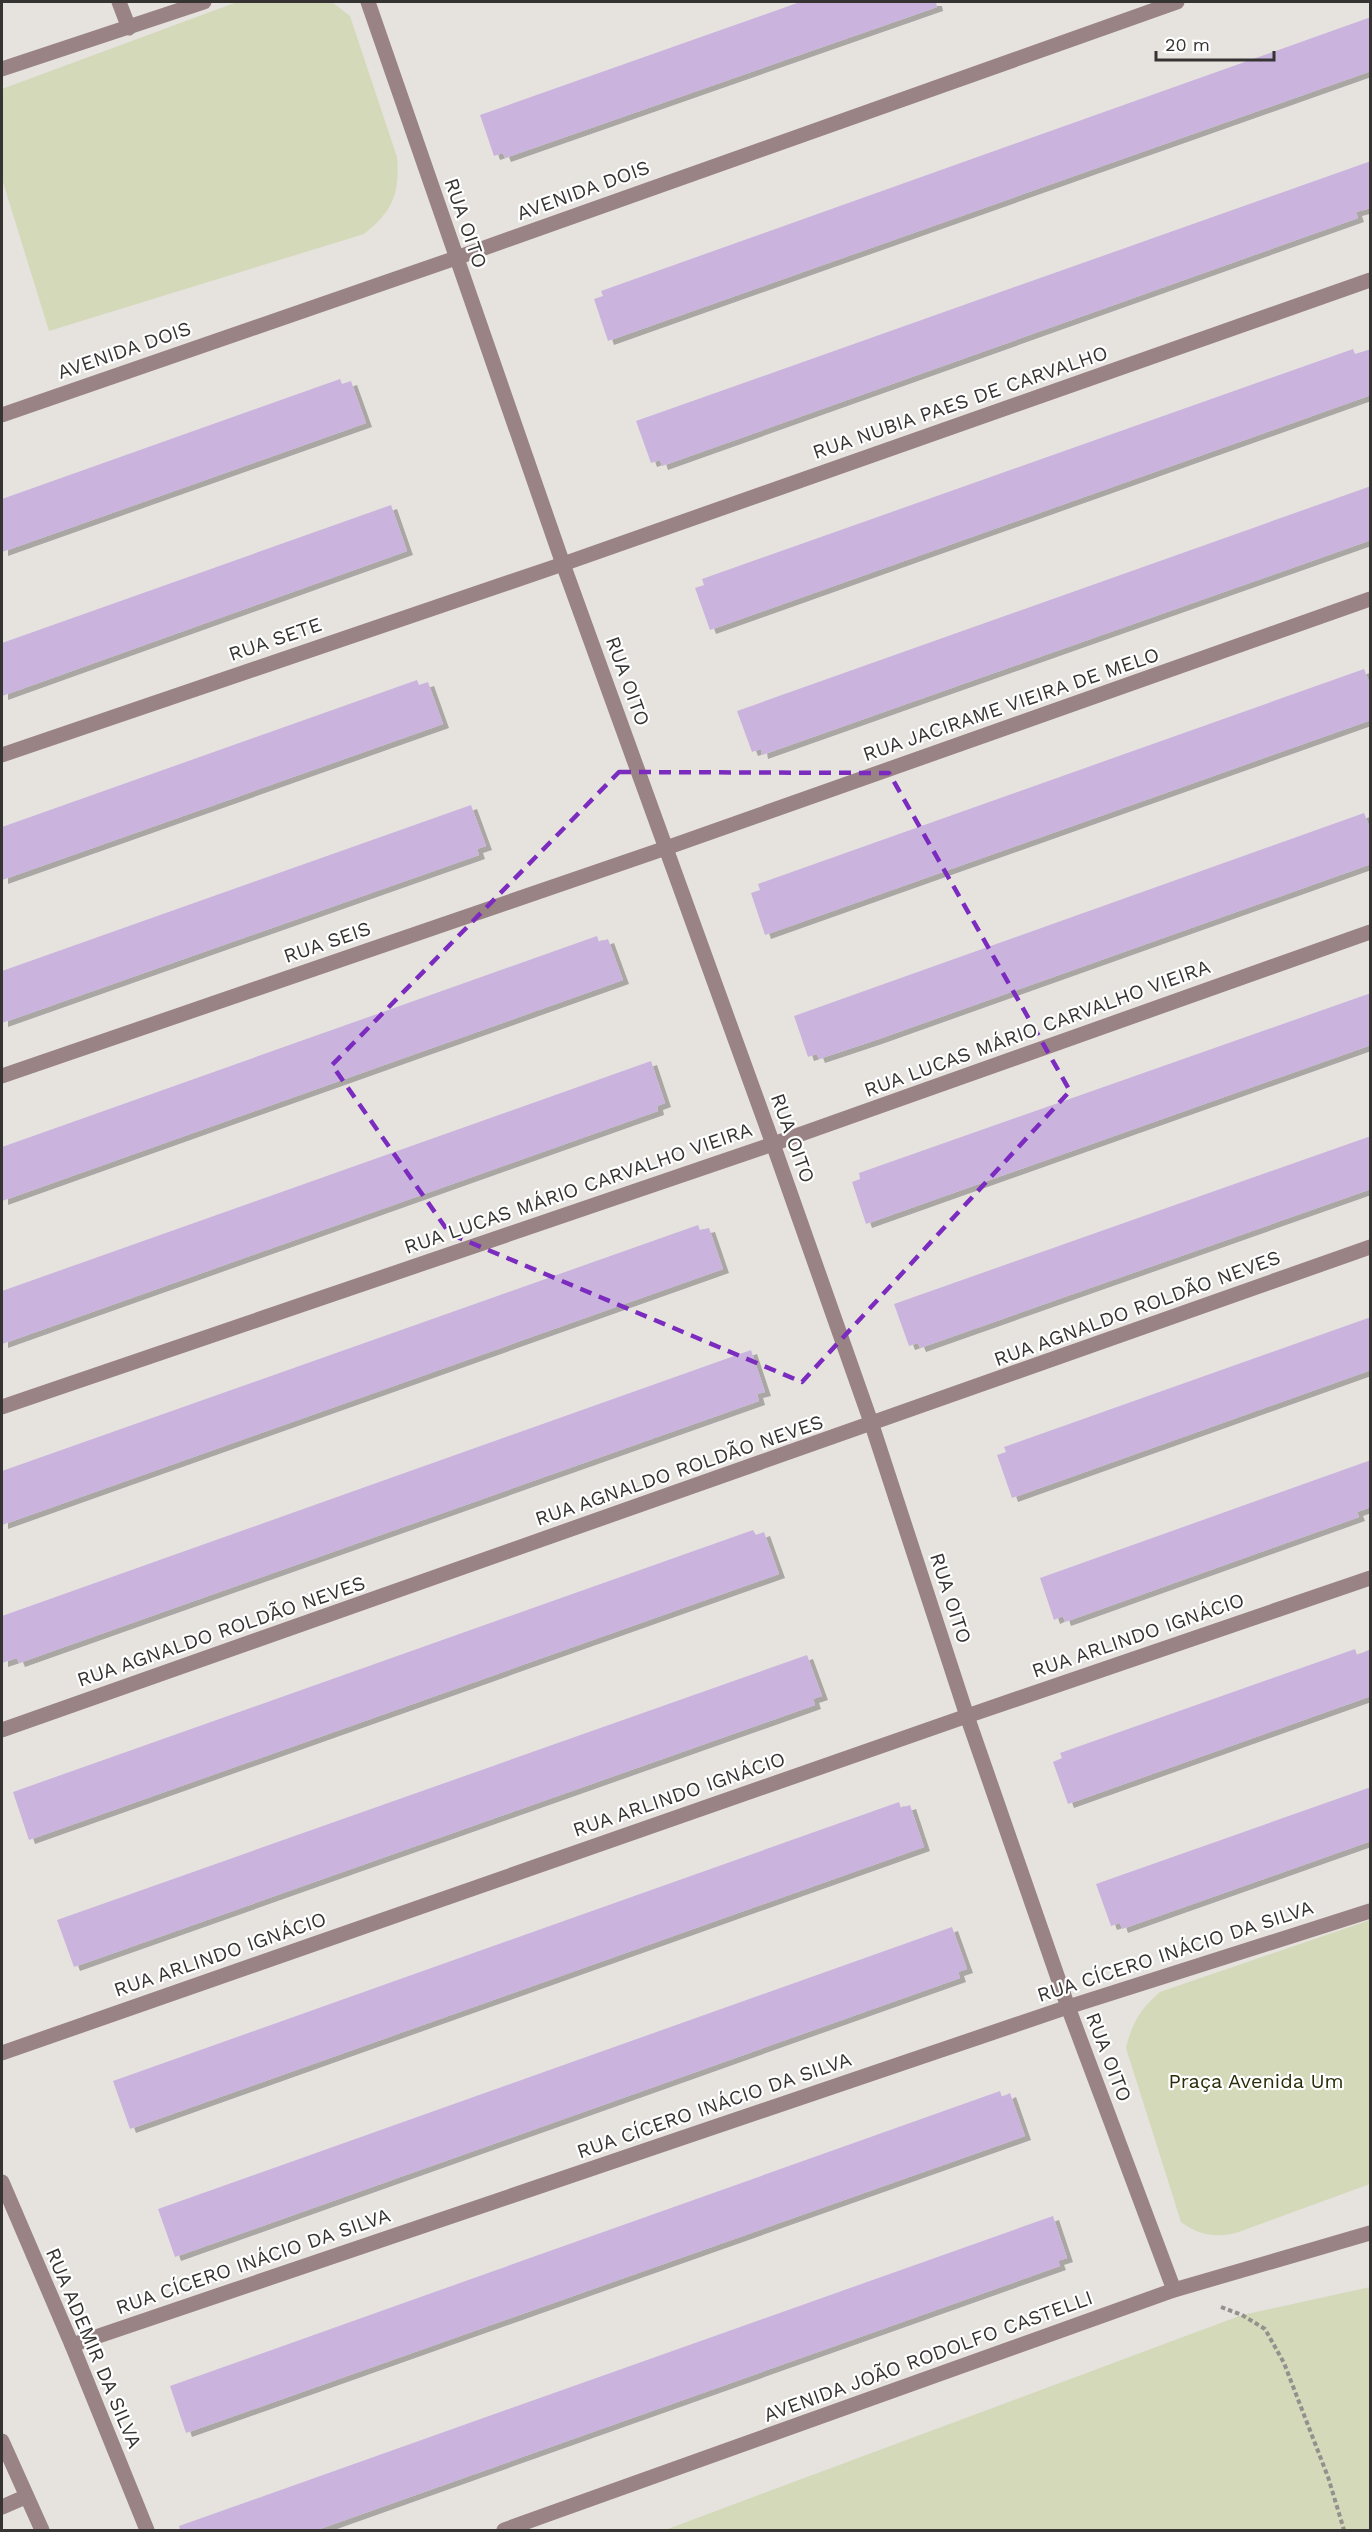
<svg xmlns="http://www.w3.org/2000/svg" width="1372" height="2532" font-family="'Work Sans',sans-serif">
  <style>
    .green { fill: #d4d9b9 }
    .building { fill: #cab4de; filter: url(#shadow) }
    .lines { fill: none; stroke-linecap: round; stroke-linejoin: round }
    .path { stroke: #93908e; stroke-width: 4; stroke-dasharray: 4.5 3; stroke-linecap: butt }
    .minor { stroke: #9a8384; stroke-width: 15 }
    .marked { fill: none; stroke: #7b2cbf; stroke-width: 4.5; stroke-dasharray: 12 8; stroke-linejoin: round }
    .labels { text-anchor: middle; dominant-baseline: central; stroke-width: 4.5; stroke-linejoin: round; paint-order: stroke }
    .street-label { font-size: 20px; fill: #363433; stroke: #fff }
    .park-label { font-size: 20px; fill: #292d07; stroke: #fff }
  </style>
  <defs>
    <filter id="shadow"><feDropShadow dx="6" dy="4" stdDeviation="0" flood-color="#0004"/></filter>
  </defs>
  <rect width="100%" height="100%" fill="#e6e3df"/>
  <g class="green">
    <path d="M237,2H332L350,16L397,157C400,193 393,211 364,234L49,331L2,179V89Z"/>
    <path d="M1370,1920V2184L1236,2233C1214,2238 1199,2235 1181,2222L1126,2048C1132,2023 1140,2009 1160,1992Z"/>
    <polygon points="1370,2287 1370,2530 665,2530 1242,2315"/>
  </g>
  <g class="building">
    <polygon points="800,2 936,2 937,7 505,158 503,153 494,156 480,115"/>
    <polygon points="1371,17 1371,71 608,341 594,299 603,296 601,291"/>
    <polygon points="1371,161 1371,208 1356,212 1358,218 662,466 660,460 651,463 636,421"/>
    <polygon points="1353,349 1355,354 1371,349 1371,395 710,630 695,588 704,585 702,579"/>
    <polygon points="340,379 342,384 351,381 366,423 2,552 2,499"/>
    <polygon points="1371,486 1371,540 762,755 761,749 752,752 737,711"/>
    <polygon points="391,505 407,551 2,696 2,643"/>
    <polygon points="1364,669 1371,687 1371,720 765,935 751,893 760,890 758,884"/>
    <polygon points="417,680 419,685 428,682 443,724 2,880 2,827"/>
    <polygon points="471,805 486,846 477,849 479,855 2,1023 2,971"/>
    <polygon points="1364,813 1371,831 1371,864 876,1040 819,1059 817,1054 808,1057 794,1016"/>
    <polygon points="597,936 599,942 608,939 623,980 2,1201 2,1147"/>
    <polygon points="1371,993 1371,1045 866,1224 852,1182 860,1179 859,1173"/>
    <polygon points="651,1061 665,1103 657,1106 658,1111 2,1344 2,1291"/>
    <polygon points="1371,1136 1371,1189 920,1348 918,1343 909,1346 894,1304"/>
    <polygon points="698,1225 700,1230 709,1228 723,1269 2,1525 2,1471"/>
    <polygon points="1371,1317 1371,1370 1012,1498 997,1455 1006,1452 1004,1447"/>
    <polygon points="751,1350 765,1392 757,1394 759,1401 19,1663 17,1658 2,1663 2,1616"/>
    <polygon points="1371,1460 1371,1507 1357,1512 1359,1517 1065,1622 1063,1616 1054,1620 1040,1578"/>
    <polygon points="753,1530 756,1535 764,1532 779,1574 29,1840 13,1792"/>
    <polygon points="1355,1649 1357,1655 1371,1649 1371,1696 1068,1804 1053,1762 1062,1758 1060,1753"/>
    <polygon points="807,1655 822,1696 813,1699 815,1705 74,1967 57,1920"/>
    <polygon points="1371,1787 1371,1841 1122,1929 1120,1923 1111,1926 1096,1884"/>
    <polygon points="899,1802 901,1808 910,1805 924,1847 130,2129 113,2081"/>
    <polygon points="952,1927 967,1969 958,1972 960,1978 175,2257 158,2209"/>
    <polygon points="1000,2091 1002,2097 1010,2093 1025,2136 186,2433 170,2386"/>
    <polygon points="1053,2216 1067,2258 1058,2261 1060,2266 317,2530 180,2530 179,2526"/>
  </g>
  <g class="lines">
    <polyline class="path" points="1221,2307 1242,2315 1265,2329 1284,2363 1328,2477 1344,2530"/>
    <g class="minor">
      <polyline points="119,2 129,28"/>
      <polyline points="368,2 563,564 773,1144 872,1425 967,1716 1068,2007 1174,2290"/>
      <polyline points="2,69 204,2"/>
      <polyline points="2,415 456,258 1177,2"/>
      <polyline points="2,755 563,564 1370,280"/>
      <polyline points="2,1076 666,848 1370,599"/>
      <polyline points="2,1407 773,1144 1370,932"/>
      <polyline points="2,1730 1370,1247"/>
      <polyline points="2,2053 967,1716 1370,1578"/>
      <polyline points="2,2182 72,2345 147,2530"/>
      <polyline points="72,2345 1068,2007 1370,1911"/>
      <polyline points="2,2441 42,2530"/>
      <polyline points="2,2507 25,2497"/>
      <polyline points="504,2530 1174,2290 1370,2233"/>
    </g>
  </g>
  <path class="marked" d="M619,772L889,773L1070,1091L802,1382L450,1234L332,1065Z"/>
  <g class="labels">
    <g class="street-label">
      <text transform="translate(583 190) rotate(-20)">AVENIDA DOIS</text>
      <text transform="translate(466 223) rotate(71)">RUA OITO</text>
      <text transform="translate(124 350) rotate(-19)">AVENIDA DOIS</text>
      <text transform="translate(960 402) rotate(-19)">RUA NUBIA PAES DE CARVALHO</text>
      <text transform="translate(275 639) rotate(-19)">RUA SETE</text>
      <text transform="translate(628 681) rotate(70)">RUA OITO</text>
      <text transform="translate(1011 704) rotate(-19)">RUA JACIRAME VIEIRA DE MELO</text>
      <text transform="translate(327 942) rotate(-19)">RUA SEIS</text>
      <text transform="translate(1037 1028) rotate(-20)">RUA LUCAS MÁRIO CARVALHO VIEIRA</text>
      <text transform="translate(793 1138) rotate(70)">RUA OITO</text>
      <text transform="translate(578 1188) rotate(-19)">RUA LUCAS MÁRIO CARVALHO VIEIRA</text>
      <text transform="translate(1137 1308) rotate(-20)">RUA AGNALDO ROLDÃO NEVES</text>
      <text transform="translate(679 1470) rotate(-19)">RUA AGNALDO ROLDÃO NEVES</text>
      <text transform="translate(951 1598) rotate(72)">RUA OITO</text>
      <text transform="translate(221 1631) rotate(-19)">RUA AGNALDO ROLDÃO NEVES</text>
      <text transform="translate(1138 1635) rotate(-19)">RUA ARLINDO IGNÁCIO</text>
      <text transform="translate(679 1794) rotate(-19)">RUA ARLINDO IGNÁCIO</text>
      <text transform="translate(1175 1951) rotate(-18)">RUA CÍCERO INÁCIO DA SILVA</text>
      <text transform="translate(220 1954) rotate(-19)">RUA ARLINDO IGNÁCIO</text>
      <text transform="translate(1109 2057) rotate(69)">RUA OITO</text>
      <text transform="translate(714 2105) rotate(-19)">RUA CÍCERO INÁCIO DA SILVA</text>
      <text transform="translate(253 2261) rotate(-19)">RUA CÍCERO INÁCIO DA SILVA</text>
      <text transform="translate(94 2348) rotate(67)">RUA ADEMIR DA SILVA</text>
      <text transform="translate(928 2356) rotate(-20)">AVENIDA JOÃO RODOLFO CASTELLI</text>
    </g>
    <g class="park-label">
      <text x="1256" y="2081">Praça Avenida Um</text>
    </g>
  </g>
  <rect width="1372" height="2532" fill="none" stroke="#363433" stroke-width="6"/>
  <path d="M1156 51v9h118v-9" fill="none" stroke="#363433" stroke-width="3"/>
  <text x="1165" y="51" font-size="18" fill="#363433" stroke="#ffffff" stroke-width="4.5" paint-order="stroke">20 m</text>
</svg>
